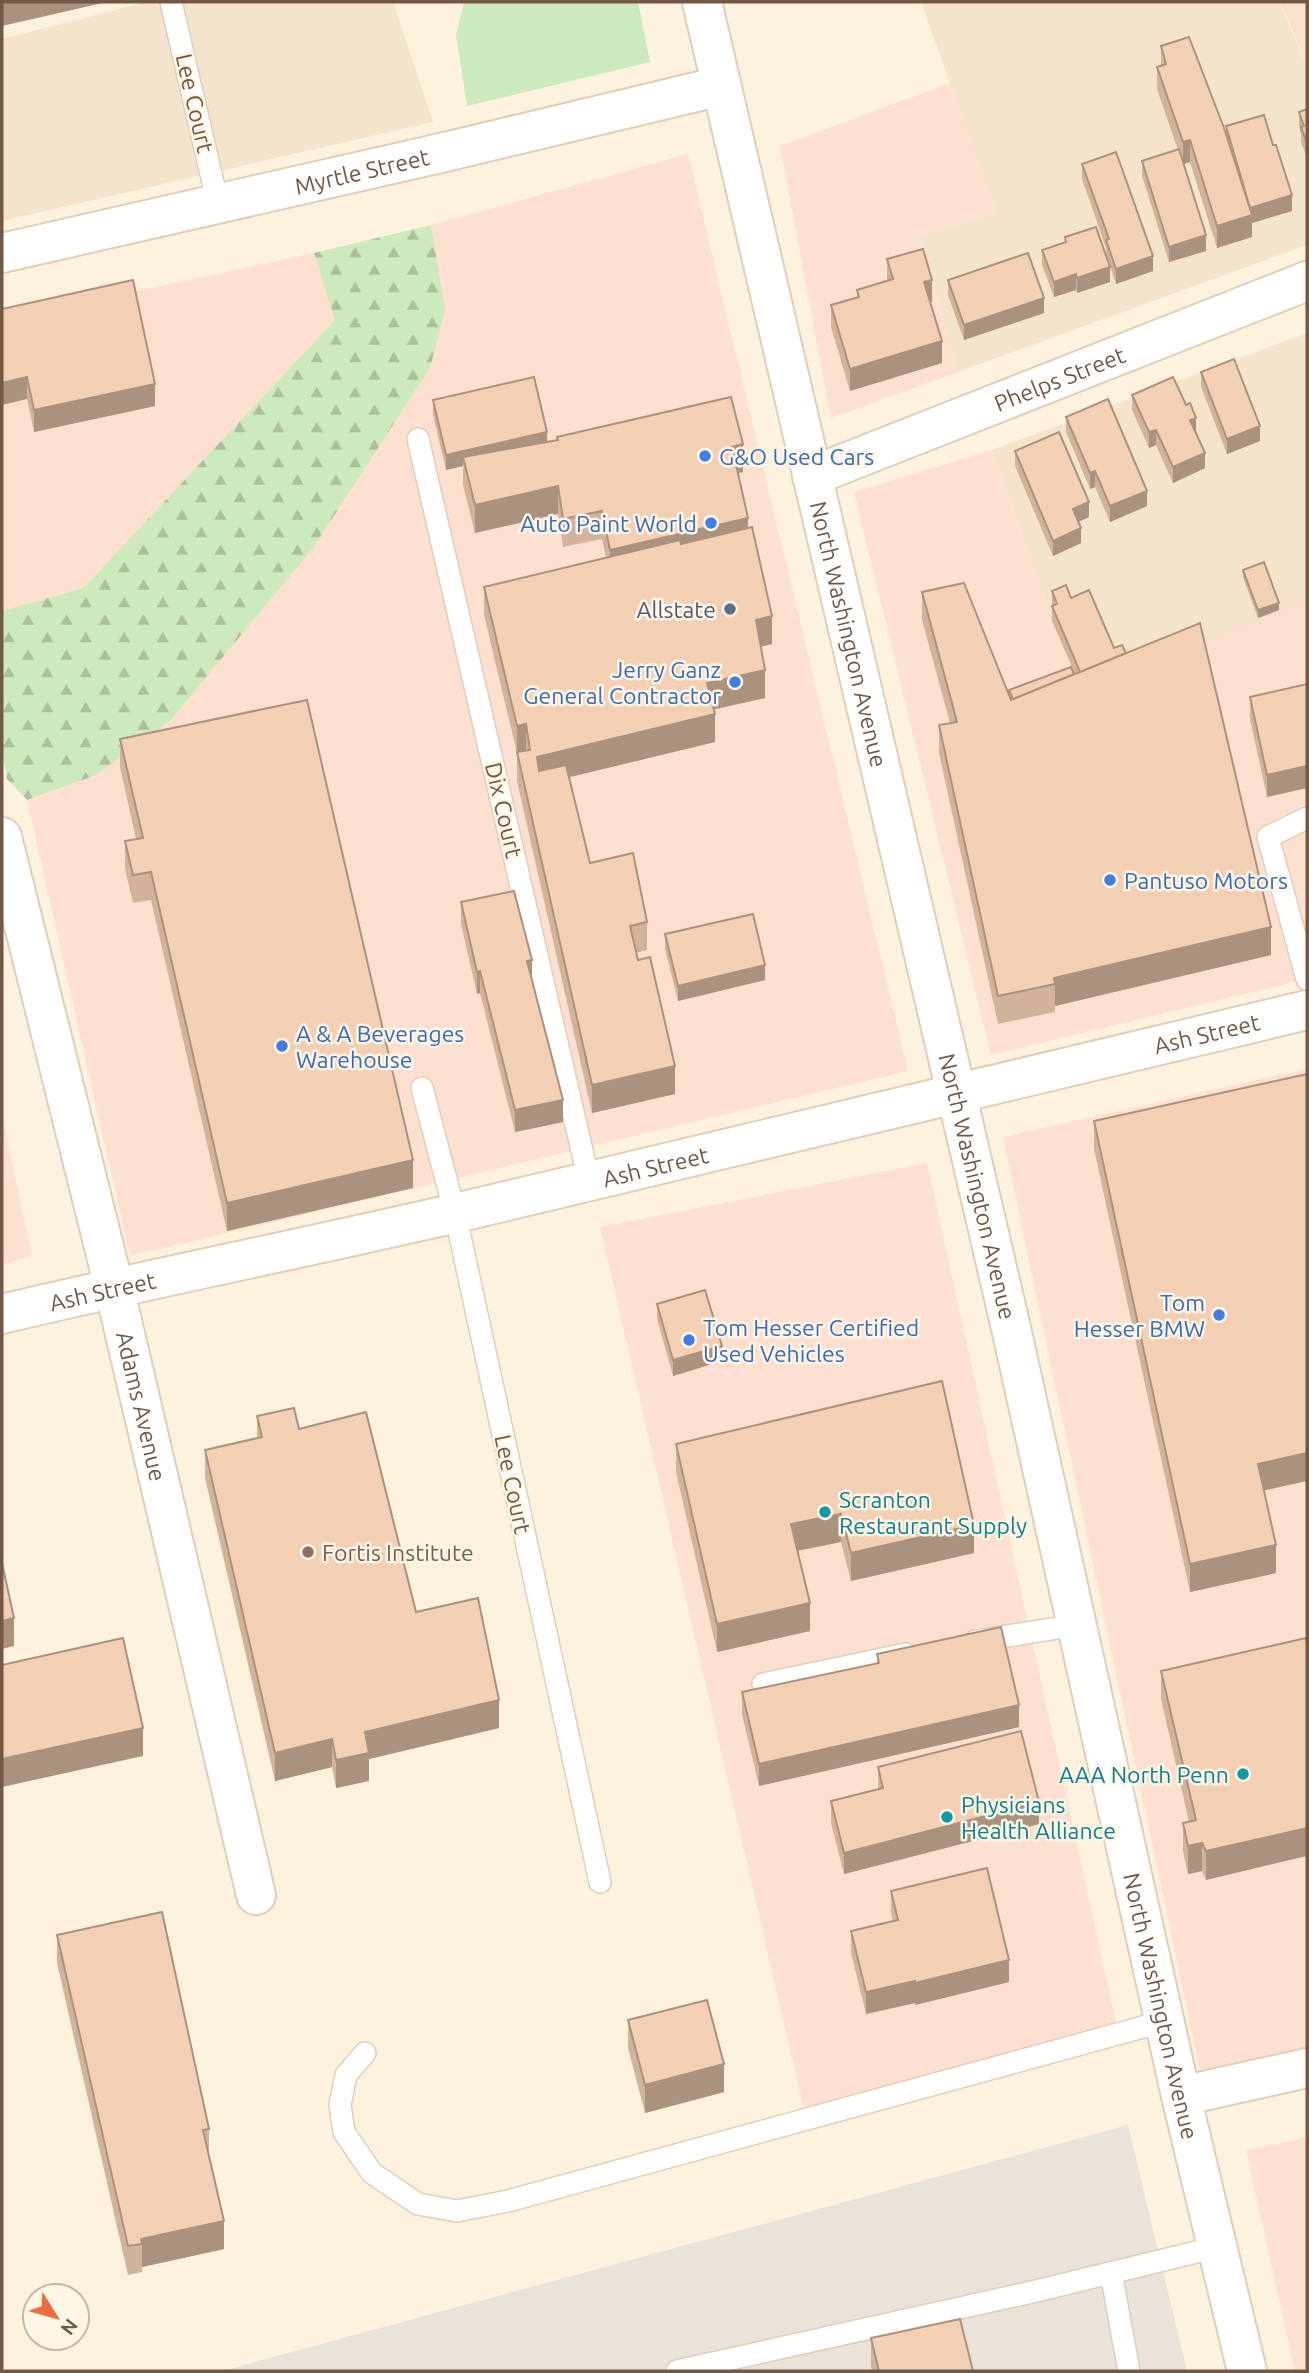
<svg xmlns="http://www.w3.org/2000/svg" width="1309" height="2373" font-family="Ubuntu,sans-serif">
  <style>
    .residential { fill: #f5e4cc }
    .commercial { fill: #fee0d1 }
    .industrial { fill: #eae3da }
    .grass { fill: #cdeabd }
    .forest { fill: url(#forest-firs) }
    .lines { fill: none; stroke-linecap: round; stroke-linejoin: round }
    .service-casing { stroke: #e1ceba; stroke-width: 24 }
    .minor-casing { stroke: #e1ceba; stroke-width: 42 }
    .tertiary-casing { stroke: #e1ceba; stroke-width: 42 }
    .service { stroke: #fff; stroke-width: 21 }
    .minor { stroke: #fff; stroke-width: 38 }
    .tertiary { stroke: #fff; stroke-width: 38 }
    .wall { fill: #d1b39b }
    .shaded-wall { fill: #aa927e }
    .building { fill: #f3d0b4; stroke: #aa927e; stroke-width: 2 }
    .shop-dot { fill: #3f7fe0; stroke: #fff6e5; stroke-width: 2.5 }
    .service-dot { fill: #5c6f8a; stroke: #fff6e5; stroke-width: 2.5 }
    .culture-dot { fill: #0f9aa8; stroke: #fff6e5; stroke-width: 2.5 }
    .education-dot { fill: #8d6e63; stroke: #fff6e5; stroke-width: 2.5 }
    .labels { text-anchor: middle; dominant-baseline: central; stroke-width: 5; stroke-linejoin: round; paint-order: stroke }
    .street-label { font-size: 23px; fill: #735846; stroke: #fff6e5 }
    .shop-label { font-size: 23px; fill: #366cbe; stroke: #fff6e5; text-anchor: start }
    .service-label { font-size: 23px; fill: #4e5e75; stroke: #fff6e5; text-anchor: end }
    .culture-label { font-size: 23px; fill: #0d838f; stroke: #fff6e5; text-anchor: start }
    .education-label { font-size: 23px; fill: #785e54; stroke: #fff6e5; text-anchor: start }
  </style>
  <defs>
    <pattern id="forest-firs" width="22" height="20" patternUnits="userSpaceOnUse" patternTransform="scale(1.75)"><rect width="22" height="20" fill="#cdeabd"/><path d="M5 1l3.5 6h-7zM16 11l3.5 6h-7z" fill="#abc09b"/></pattern>
  </defs>
  <rect width="100%" height="100%" fill="#fdf2de"/>
  <g class="residential">
    <polygon points="146,2 393,2 433,122 2,221 2,39"/>
    <polygon points="921,2 1279,2 1307,66 1307,245 958,372 919,237 996,212"/>
    <polygon points="1307,333 1307,604 1079,697 992,450"/>
  </g>
  <g class="commercial">
    <polygon points="1280,2 1307,2 1307,65"/>
    <polygon points="950,83 996,212 919,237 958,372 831,418 780,146"/>
    <polygon points="688,154 908,1071 130,1256 27,800 96,775 445,310 431,225"/>
    <polygon points="314,253 336,320 83,588 2,611 2,320"/>
    <polygon points="992,450 1079,697 1209,638 1307,600 1307,979 991,1055 854,492"/>
    <polygon points="1307,1069 1307,2053 1201,2076 1003,1137"/>
    <polygon points="2,1115 32,1256 2,1265"/>
    <polygon points="927,1163 1118,2032 805,2114 600,1227"/>
    <polygon points="1307,2137 1307,2371 1295,2371 1246,2151"/>
  </g>
  <polygon class="industrial" points="1128,2125 1187,2371 222,2371"/>
  <polygon class="grass" points="464,2 638,2 650,62 467,106 456,35"/>
  <polygon class="forest" points="431,225 445,310 430,368 313,548 170,721 96,775 27,800 7,779 2,749 2,611 83,588 335,320 314,253"/>
  <g class="lines">
    <defs>
      <g id="service">
        <polyline points="171,2 218,204"/>
        <polyline points="418,439 589,1181"/>
        <polyline points="1307,818 1268,837 1307,979"/>
        <polyline points="422,1088 455,1213 600,1882"/>
        <polyline points="975,1641 1077,1625"/>
        <polyline points="763,1684 906,1654"/>
        <polyline points="365,2053 346,2075 340,2105 344,2132 372,2173 418,2204 457,2211 508,2201 1165,2021"/>
        <polyline points="1111,2273 1129,2371"/>
        <polyline points="677,2371 1032,2292 1217,2247"/>
      </g>
      <g id="minor">
        <path id="s1" d="M2,253L445,152L721,86"/>
        <path id="s2" d="M812,476L1307,281"/>
        <path id="s3" d="M2,837L114,1287L256,1895"/>
        <polyline points="1181,2096 1307,2068"/>
      </g>
      <g id="tertiary">
        <path id="s4" d="M702,2L1011,1328L1181,2096L1247,2371"/>
        <path id="s5" d="M2,1314C153,1278 305,1248 456,1213C740,1148 1023,1075 1307,1010"/>
      </g>
    </defs>
    <use href="#service" class="service-casing"/>
    <use href="#minor" class="minor-casing"/>
    <use href="#tertiary" class="tertiary-casing"/>
    <use href="#service" class="service"/>
    <use href="#minor" class="minor"/>
    <use href="#tertiary" class="tertiary"/>
  </g>
  <g class="wall">
    <polygon points="1161,46 1226,134 1226,126 1292,211 1252,223 1252,237 1217,248 1190,162 1184,164 1206,251 1169,262 1142,176 1142,161 1178,150 1157,89 1157,67 1161,66"/>
    <polygon points="1307,109 1307,158 1301,142 1301,134 1299,127 1299,112"/>
    <polygon points="1082,164 1153,271 1116,284 1106,255 1106,248 1082,179"/>
    <polygon points="1065,237 1110,282 1077,293 1076,290 1054,297 1042,265 1042,250 1065,243"/>
    <polygon points="887,259 932,302 930,303 942,363 850,391 831,327 831,305 857,297 857,290 887,281"/>
    <polygon points="948,280 1044,313 964,340 948,295"/>
    <polygon points="2,309 155,406 34,432 27,399"/>
    <polygon points="1201,372 1260,441 1227,454 1201,387"/>
    <polygon points="1132,395 1196,433 1205,468 1173,483 1156,445 1149,448 1132,410"/>
    <polygon points="433,400 547,442 557,440 557,437 743,472 738,473 748,528 772,644 761,646 765,698 714,709 715,742 569,777 590,863 647,922 647,950 636,953 675,1094 592,1113 517,781 517,753 484,615 484,587 606,558 602,539 563,547 558,514 475,533 463,485 463,466 446,470 433,415"/>
    <polygon points="1066,417 1147,506 1110,522 1095,487 1090,489 1066,432"/>
    <polygon points="1015,451 1089,517 1079,522 1081,543 1053,556 1015,466"/>
    <polygon points="1243,570 1279,610 1258,618 1243,577"/>
    <polygon points="1052,591 1071,598 1114,648 1271,955 1055,1006 1055,1012 998,1024 939,753 939,725 950,723 922,620 922,592 1009,697 1009,690 1075,674 1052,621"/>
    <polygon points="1307,684 1307,788 1267,797 1250,719 1250,697"/>
    <polygon points="120,739 413,1188 227,1231 151,900 133,903 125,869 125,841 136,839 120,767"/>
    <polygon points="461,902 532,980 563,1122 515,1132 480,993 477,994 461,924"/>
    <polygon points="665,934 765,980 678,1001 665,949"/>
    <polygon points="1094,1121 1264,1490 1276,1573 1190,1592 1094,1149"/>
    <polygon points="657,1304 722,1361 673,1376 657,1319"/>
    <polygon points="257,1416 299,1429 416,1612 499,1728 369,1759 369,1781 336,1788 332,1767 275,1781 205,1478 205,1450 257,1438"/>
    <polygon points="676,1444 974,1553 851,1581 841,1542 798,1551 810,1631 717,1652 676,1472"/>
    <polygon points="1306,1638 1206,1880 1202,1871 1188,1874 1183,1851 1183,1823 1189,1822 1161,1699 1161,1671"/>
    <polygon points="877,1654 1019,1727 759,1786 742,1714 742,1692 877,1664"/>
    <polygon points="878,1767 1039,1824 844,1874 831,1823 831,1801 878,1789"/>
    <polygon points="891,1891 1009,1982 915,2005 915,2003 866,2014 851,1953 851,1931 893,1921 891,1913"/>
    <polygon points="57,1935 209,2129 209,2156 224,2249 142,2267 142,2272 128,2275 57,1963"/>
    <polygon points="628,2020 724,2092 645,2113 628,2048"/>
    <polygon points="871,2338 973,2371 872,2371 871,2366"/>
  </g>
  <g class="shaded-wall">
    <polygon points="2,2 107,2 2,26"/>
    <polygon points="1190,140 1190,162 1183,164 1183,142"/>
    <polygon points="1292,195 1292,211 1252,223 1252,237 1217,248 1217,226 1250,208"/>
    <polygon points="1206,235 1206,251 1169,262 1169,247"/>
    <polygon points="1153,256 1153,271 1116,284 1116,269"/>
    <polygon points="1110,267 1110,282 1077,293 1077,278"/>
    <polygon points="1076,274 1076,290 1054,297 1054,282"/>
    <polygon points="932,280 932,302 924,304 924,282"/>
    <polygon points="1044,298 1044,313 964,340 964,325"/>
    <polygon points="942,341 942,363 850,391 850,369"/>
    <polygon points="27,377 27,399 2,405 2,383"/>
    <polygon points="155,384 155,406 34,432 34,410"/>
    <polygon points="1196,418 1196,433 1190,420"/>
    <polygon points="1260,426 1260,441 1227,454 1227,439"/>
    <polygon points="1156,430 1156,445 1149,448 1149,432"/>
    <polygon points="547,432 547,447 463,457 463,466 446,470 446,455"/>
    <polygon points="743,444 743,472 732,475 732,447"/>
    <polygon points="1205,453 1205,468 1173,483 1173,467"/>
    <polygon points="1095,471 1095,487 1090,489 1090,473"/>
    <polygon points="558,486 558,514 475,533 475,505"/>
    <polygon points="1147,491 1147,506 1110,522 1110,506"/>
    <polygon points="1089,502 1089,517 1073,524 1073,509"/>
    <polygon points="748,518 748,546 610,578 610,550"/>
    <polygon points="1081,528 1081,543 1053,556 1053,541"/>
    <polygon points="1279,603 1279,610 1258,618 1258,610"/>
    <polygon points="772,616 772,644 756,648 756,620"/>
    <polygon points="765,670 765,698 707,711 707,683"/>
    <polygon points="715,714 715,742 537,785 537,757"/>
    <polygon points="526,724 526,752 517,754 517,726"/>
    <polygon points="1307,766 1307,788 1267,797 1267,775"/>
    <polygon points="1271,927 1271,955 1055,1006 1055,984 1054,978"/>
    <polygon points="532,960 532,982 527,961"/>
    <polygon points="765,965 765,980 678,1001 678,986"/>
    <polygon points="480,971 480,993 477,994 477,972"/>
    <polygon points="675,1066 675,1094 592,1113 592,1085"/>
    <polygon points="563,1100 563,1122 515,1132 515,1110"/>
    <polygon points="413,1160 413,1188 227,1231 227,1203"/>
    <polygon points="722,1346 722,1361 673,1376 673,1360"/>
    <polygon points="1307,1453 1307,1481 1258,1492 1258,1464"/>
    <polygon points="841,1514 841,1542 791,1552 791,1524"/>
    <polygon points="974,1525 974,1553 851,1581 851,1553"/>
    <polygon points="1276,1545 1276,1573 1190,1592 1190,1564"/>
    <polygon points="810,1603 810,1631 717,1652 717,1624"/>
    <polygon points="14,1618 14,1646 2,1649 2,1621"/>
    <polygon points="499,1700 499,1728 369,1759 369,1781 336,1788 336,1760 365,1732"/>
    <polygon points="1019,1705 1019,1727 759,1786 759,1764"/>
    <polygon points="143,1728 143,1756 2,1787 2,1759"/>
    <polygon points="332,1739 332,1767 275,1781 275,1753"/>
    <polygon points="1039,1802 1039,1824 844,1874 844,1853"/>
    <polygon points="1307,1828 1307,1856 1206,1880 1206,1851"/>
    <polygon points="1202,1843 1202,1871 1188,1874 1188,1846"/>
    <polygon points="1009,1960 1009,1982 915,2005 915,1983"/>
    <polygon points="915,1981 915,2003 866,2014 866,1992"/>
    <polygon points="724,2064 724,2092 645,2113 645,2085"/>
    <polygon points="224,2221 224,2249 142,2267 142,2244 141,2239"/>
  </g>
  <g class="building">
    <polygon points="1189,37 1224,128 1252,215 1217,226 1190,140 1183,142 1157,67 1166,64 1161,46"/>
    <polygon points="1307,109 1307,143 1301,127 1304,126 1299,112"/>
    <polygon points="1264,115 1273,145 1276,145 1292,195 1250,208 1226,126"/>
    <polygon points="1179,149 1206,235 1169,247 1142,161"/>
    <polygon points="1116,152 1153,256 1116,269 1106,240 1109,239 1082,164"/>
    <polygon points="1096,227 1110,267 1077,278 1076,274 1054,282 1042,250 1066,242 1065,237"/>
    <polygon points="923,249 932,280 924,282 942,341 850,369 831,305 859,297 857,290 893,279 887,259"/>
    <polygon points="1028,253 1044,298 964,325 948,280"/>
    <polygon points="133,280 155,384 34,410 27,377 2,383 2,309"/>
    <polygon points="1234,359 1260,426 1227,439 1201,372"/>
    <polygon points="534,377 547,432 446,455 433,400"/>
    <polygon points="1173,377 1186,405 1190,403 1196,418 1190,420 1205,453 1173,467 1156,430 1149,432 1132,395"/>
    <polygon points="731,397 743,444 732,447 748,518 610,550 602,511 563,519 558,486 475,505 463,457 558,440 557,437"/>
    <polygon points="1108,399 1147,491 1110,506 1095,471 1090,473 1066,417"/>
    <polygon points="1059,432 1089,502 1073,509 1081,528 1053,541 1015,451"/>
    <polygon points="752,527 772,616 756,620 765,670 707,683 715,714 537,757 539,771 566,765 590,863 633,853 647,922 630,926 638,960 650,957 675,1066 592,1085 517,752 530,750 526,724 517,726 484,587 680,540 681,544"/>
    <polygon points="1264,562 1279,603 1258,610 1243,570"/>
    <polygon points="964,583 1011,700 1200,623 1271,927 1054,978 1055,984 998,996 939,725 957,722 922,592"/>
    <polygon points="1066,585 1071,598 1089,590 1114,648 1122,645 1126,653 1080,672 1052,606 1057,604 1052,591"/>
    <polygon points="1071,667 1074,674 1013,699 1009,690"/>
    <polygon points="1307,684 1307,766 1267,775 1250,697"/>
    <polygon points="307,700 413,1160 227,1203 151,872 133,875 125,841 143,838 120,739"/>
    <polygon points="514,891 532,960 527,961 563,1100 515,1110 480,971 477,972 461,902"/>
    <polygon points="753,914 765,965 678,986 665,934"/>
    <polygon points="1307,1074 1307,1453 1258,1464 1276,1545 1190,1564 1094,1121"/>
    <polygon points="705,1290 722,1346 673,1360 657,1304"/>
    <polygon points="942,1381 974,1525 851,1553 841,1514 791,1524 810,1603 717,1624 676,1444"/>
    <polygon points="294,1408 299,1429 366,1412 416,1612 478,1598 499,1700 365,1732 369,1753 336,1760 332,1739 275,1753 205,1450 262,1437 257,1416"/>
    <polygon points="2,1563 14,1618 2,1621"/>
    <polygon points="1001,1627 1019,1705 759,1764 742,1692 879,1663 877,1654"/>
    <polygon points="123,1638 143,1728 2,1759 2,1665"/>
    <polygon points="1306,1638 1307,1644 1307,1828 1206,1851 1202,1843 1188,1846 1183,1823 1196,1820 1161,1671"/>
    <polygon points="1021,1731 1039,1802 844,1853 831,1801 883,1788 878,1767"/>
    <polygon points="987,1868 1009,1960 915,1983 915,1981 866,1992 851,1931 898,1920 891,1891"/>
    <polygon points="162,1912 209,2129 203,2130 224,2221 141,2239 142,2244 128,2246 57,1935"/>
    <polygon points="707,2000 724,2064 645,2085 628,2020"/>
    <polygon points="960,2319 973,2371 879,2371 871,2338"/>
  </g>
  <g class="shop-dot">
    <circle cx="705" cy="456" r="7"/>
    <circle cx="711" cy="523" r="7"/>
    <circle cx="735" cy="682" r="7"/>
    <circle cx="1110" cy="880" r="7"/>
    <circle cx="282" cy="1046" r="7"/>
    <circle cx="1219" cy="1315" r="7"/>
    <circle cx="689" cy="1340" r="7"/>
  </g>
  <circle class="service-dot" cx="730" cy="609" r="7"/>
  <g class="culture-dot">
    <circle cx="825" cy="1512" r="7"/>
    <circle cx="1243" cy="1774" r="7"/>
    <circle cx="947" cy="1817" r="7"/>
  </g>
  <circle class="education-dot" cx="308" cy="1552" r="7"/>
  <g class="labels">
    <g class="street-label">
      <text transform="translate(195 103) rotate(77)">Lee Court</text>
      <text stroke="none"><textPath href="#s1" startOffset="369">Myrtle Street</textPath></text>
      <text stroke="none"><textPath href="#s2" startOffset="266">Phelps Street</textPath></text>
      <text stroke="none"><textPath href="#s4" startOffset="649">North Washington Avenue</textPath></text>
      <text transform="translate(504 810) rotate(77)">Dix Court</text>
      <text stroke="none"><textPath href="#s5" startOffset="1237">Ash Street</textPath></text>
      <text stroke="none"><textPath href="#s5" startOffset="670">Ash Street</textPath></text>
      <text stroke="none"><textPath href="#s4" startOffset="1216">North Washington Avenue</textPath></text>
      <text stroke="none"><textPath href="#s5" startOffset="103">Ash Street</textPath></text>
      <text stroke="none"><textPath href="#s3" startOffset="586">Adams Avenue</textPath></text>
      <text transform="translate(513 1484) rotate(78)">Lee Court</text>
      <text stroke="none"><textPath href="#s4" startOffset="2056">North Washington Avenue</textPath></text>
    </g>
    <g class="shop-label">
      <text x="719" y="456">G&amp;O Used Cars</text>
      <text x="697" y="523" text-anchor="end">Auto Paint World</text>
      <text x="721" y="669" text-anchor="end">Jerry Ganz<tspan x="721" dy="26">General Contractor</tspan></text>
      <text x="1124" y="880">Pantuso Motors</text>
      <text x="296" y="1033">A &amp; A Beverages<tspan x="296" dy="26">Warehouse</tspan></text>
      <text x="1205" y="1302" text-anchor="end">Tom<tspan x="1205" dy="26">Hesser BMW</tspan></text>
      <text x="703" y="1327">Tom Hesser Certified<tspan x="703" dy="26">Used Vehicles</tspan></text>
    </g>
    <g class="service-label">
      <text x="716" y="609">Allstate</text>
    </g>
    <g class="culture-label">
      <text x="839" y="1499">Scranton<tspan x="839" dy="26">Restaurant Supply</tspan></text>
      <text x="1229" y="1774" text-anchor="end">AAA North Penn</text>
      <text x="961" y="1804">Physicians<tspan x="961" dy="26">Health Alliance</tspan></text>
    </g>
    <g class="education-label">
      <text x="322" y="1552">Fortis Institute</text>
    </g>
  </g>
  <rect width="1309" height="2373" fill="none" stroke="#735846" stroke-width="7"/>
  <g transform="translate(56 2317) rotate(127)"><circle r="33" fill="#fff6e5" stroke="#c7b7a5" stroke-width="2"/>
  <path d="M0-5L12 26L0 18L-12 26Z" fill="#ed6c3d"/>
  <text y="-10" font-size="19" font-weight="bold" text-anchor="middle" fill="#735846">N</text>
  </g>
</svg>
